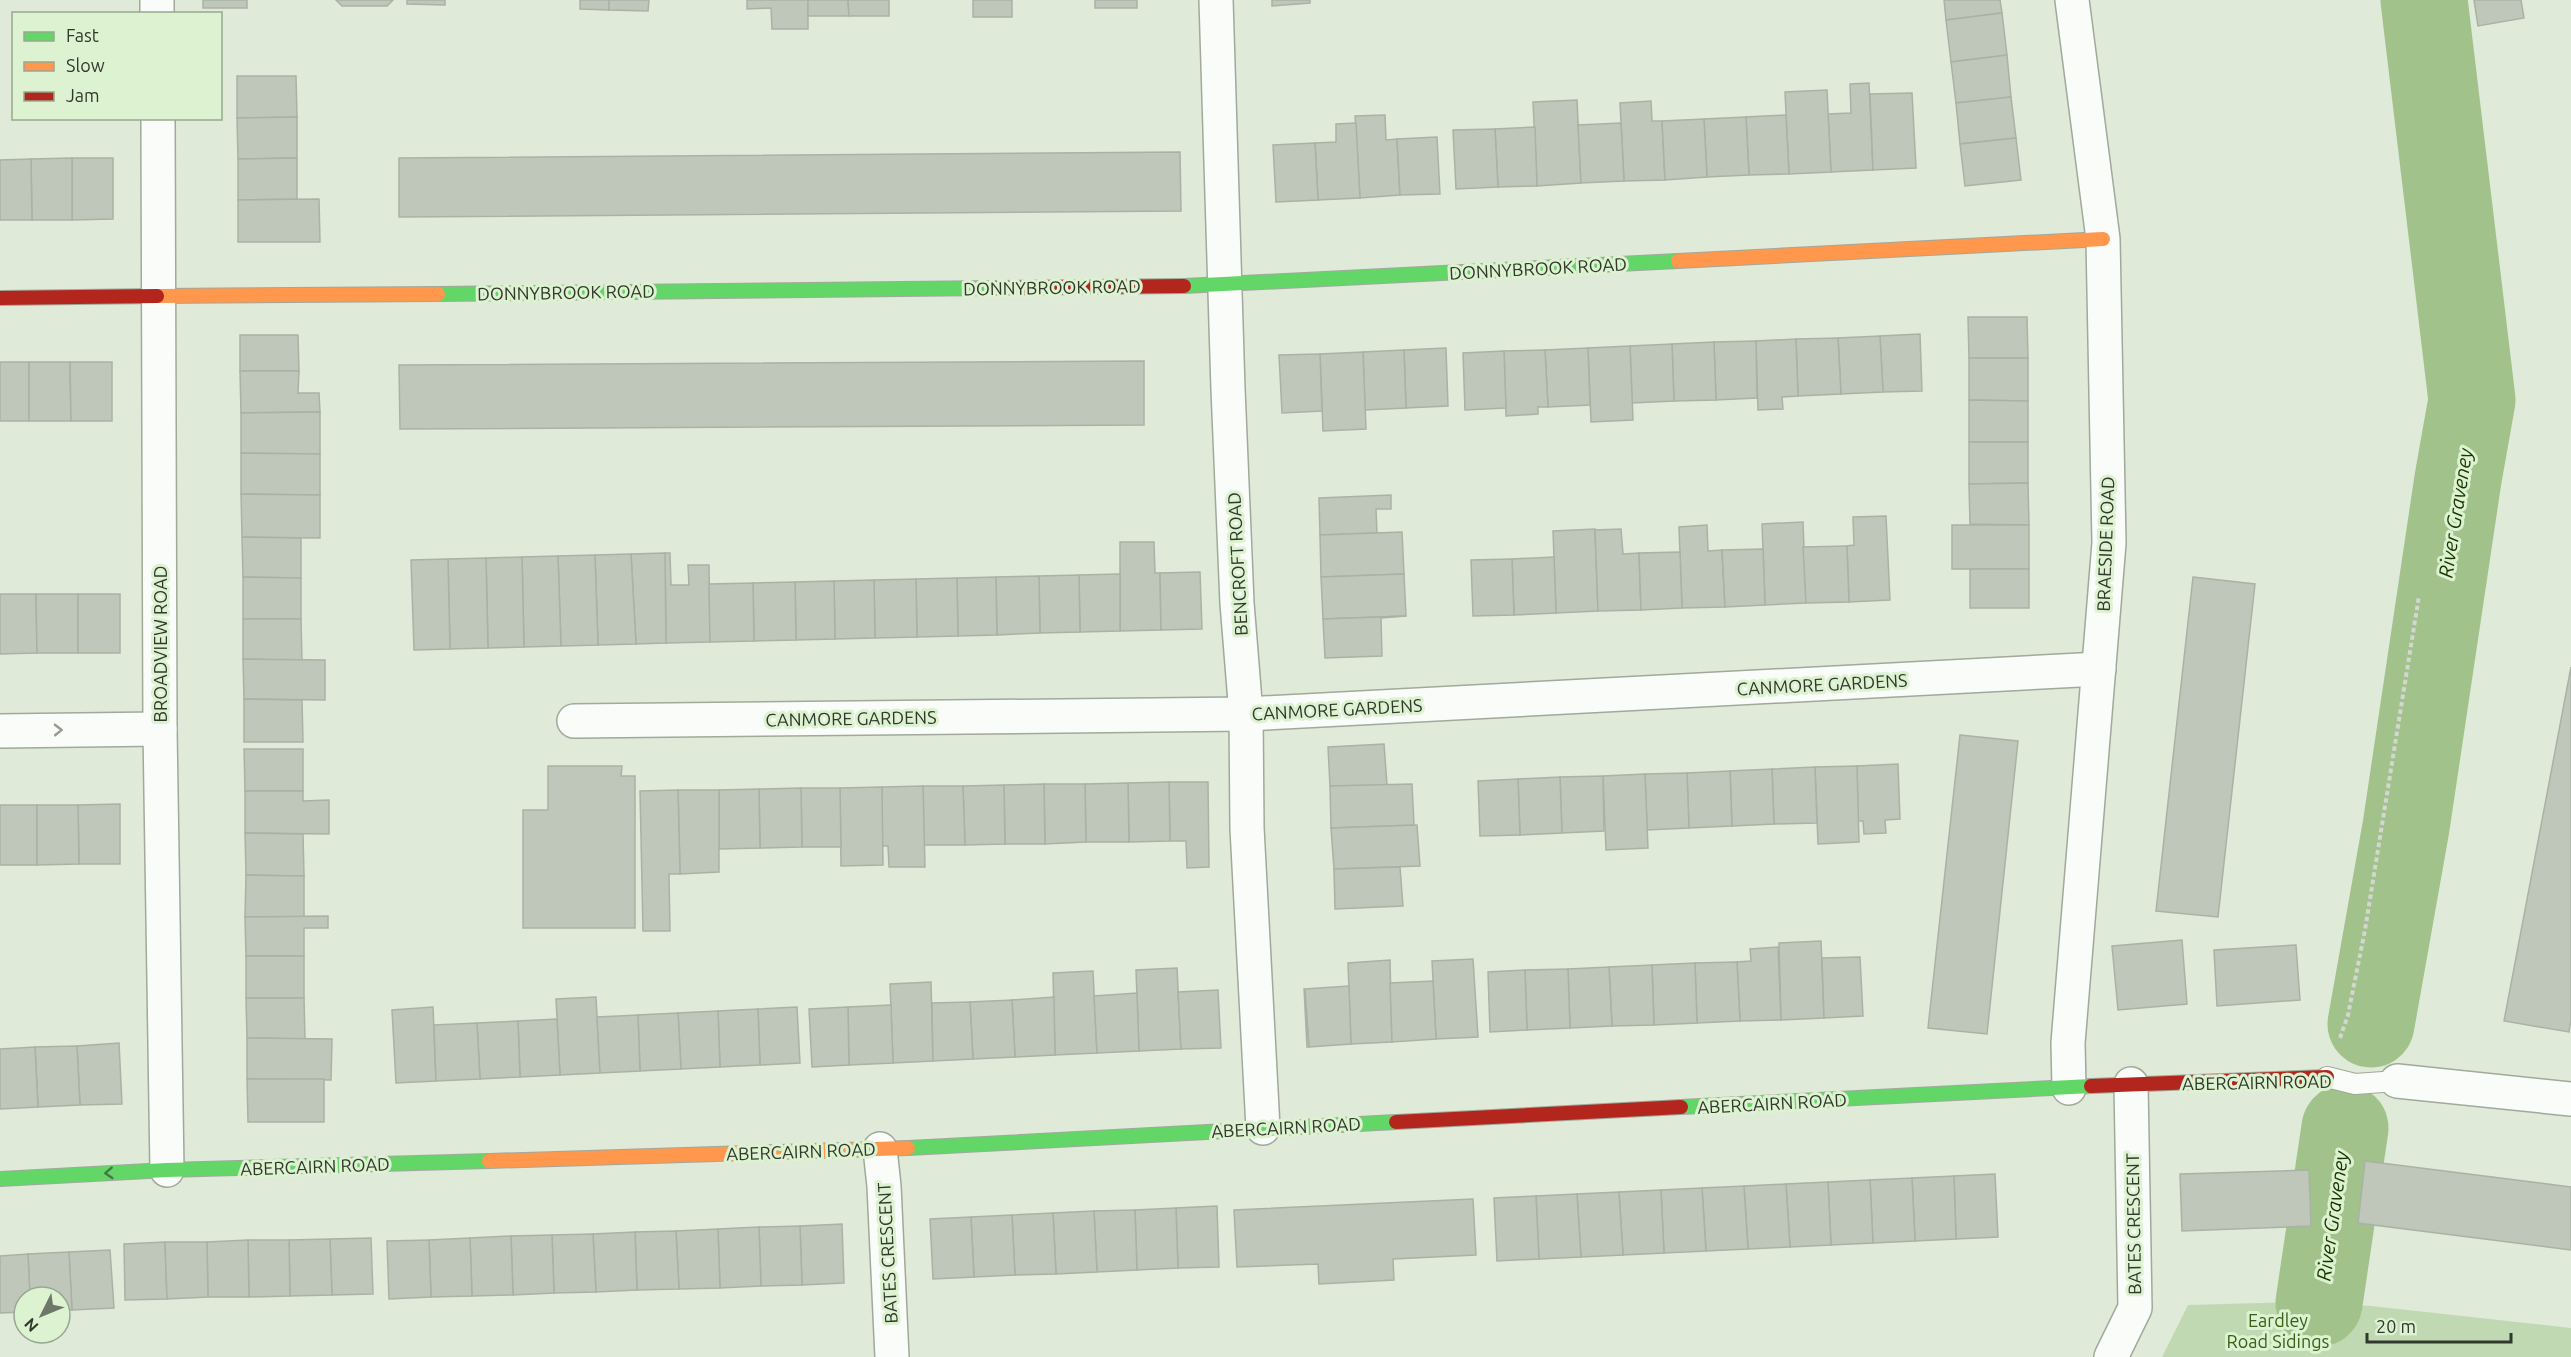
<svg xmlns="http://www.w3.org/2000/svg" width="2571" height="1357" font-family="Ubuntu,sans-serif">
  <style>
    .green { fill: #c1d9b3 }
    .lines { fill: none; stroke-linecap: round; stroke-linejoin: round }
    .river { stroke: #a1c28b; stroke-width: 87 }
    .building { fill: #bec7b9; stroke: #aab2a5; stroke-width: 1.5 }
    .lane-casing { stroke: #a0a99b; stroke-width: 22 }
    .street-casing { stroke: #a0a99b; stroke-width: 36 }
    .fast-casing { stroke: #a0a99b; stroke-width: 16 }
    .slow-casing { stroke: #a0a99b; stroke-width: 16 }
    .jam-casing { stroke: #a0a99b; stroke-width: 16 }
    .path { stroke: #d3d6d1; stroke-width: 4; stroke-dasharray: 4.5 3; stroke-linecap: butt }
    .lane { stroke: #fafcf9; stroke-width: 20 }
    .street { stroke: #fafcf9; stroke-width: 33 }
    .fast { stroke: #63d668; stroke-width: 14 }
    .slow { stroke: #ff974d; stroke-width: 14 }
    .jam { stroke: #b3261e; stroke-width: 14 }
    .oneway { stroke: #969a92 }
    .oneway2 { stroke: #457844 }
    .labels { text-anchor: middle; dominant-baseline: central; stroke-width: 6; stroke-linejoin: round; paint-order: stroke }
    .street-label { font-size: 18px; fill: #31392c; stroke: #ddf2d1 }
    .park-label { font-size: 18px; fill: #386018; stroke: #ddf2d1 }
    .water-label { font-size: 20px; font-style: italic; fill: #193401; stroke: #ddf2d1 }
  </style>
  <rect width="100%" height="100%" fill="#dfead9"/>
  <polygon class="green" points="2300,1302 2371,1306 2571,1328 2571,1357 2162,1357 2188,1305"/>
  <g class="lines">
    <g class="river">
      <polyline points="2371,1024 2406,827 2458,479 2472,400 2424,0"/>
      <polyline points="2319,1303 2345,1128"/>
    </g>
  </g>
  <g class="building">
    <rect x="203" y="0" width="44" height="8"/>
    <polygon points="336,0 393,0 387,6 342,6"/>
    <polygon points="407,0 445,0 445,5 407,4"/>
    <polygon points="580,0 609,0 609,10 580,9"/>
    <polygon points="609,0 649,0 648,11 609,10"/>
    <polygon points="747,0 808,0 808,29 772,29 771,8 747,9"/>
    <polygon points="808,0 848,0 849,16 808,16"/>
    <polygon points="848,0 889,0 889,16 849,16"/>
    <rect x="973" y="0" width="39" height="17"/>
    <rect x="1095" y="0" width="42" height="8"/>
    <polygon points="1272,0 1310,0 1310,3 1272,6"/>
    <polygon points="1944,0 2000,0 2002,13 1946,20"/>
    <polygon points="2474,0 2521,0 2524,18 2478,26"/>
    <polygon points="2002,13 2007,55 1951,62 1946,20"/>
    <polygon points="2007,55 2011,97 1956,103 1951,62"/>
    <polygon points="237,76 296,76 297,117 237,118"/>
    <polygon points="1869,83 1873,170 1831,172 1828,114 1851,113 1850,84"/>
    <polygon points="1827,90 1831,172 1789,174 1785,92"/>
    <polygon points="1912,93 1916,168 1873,170 1870,94"/>
    <polygon points="2011,97 2016,138 1960,144 1956,103"/>
    <polygon points="1577,100 1581,183 1537,186 1533,102"/>
    <polygon points="1651,101 1652,121 1662,121 1665,180 1624,181 1620,103"/>
    <polygon points="1385,115 1386,140 1397,139 1400,195 1360,198 1355,116"/>
    <polygon points="1786,115 1789,174 1749,175 1746,117"/>
    <polygon points="297,117 297,158 238,159 237,118"/>
    <polygon points="1746,117 1749,175 1707,177 1704,119"/>
    <polygon points="1704,119 1707,177 1665,180 1662,121"/>
    <polygon points="1356,123 1360,198 1318,200 1315,143 1336,142 1336,124"/>
    <polygon points="1621,123 1624,181 1581,183 1578,125"/>
    <polygon points="1535,127 1537,186 1498,187 1495,129"/>
    <polygon points="1495,129 1498,187 1456,189 1453,130"/>
    <polygon points="1437,137 1440,194 1400,195 1397,139"/>
    <polygon points="2016,138 2021,180 1965,186 1960,144"/>
    <polygon points="1315,143 1318,200 1276,202 1273,145"/>
    <polygon points="1180,152 1181,211 399,217 399,158"/>
    <polygon points="72,158 113,158 113,219 72,220"/>
    <polygon points="72,158 72,220 32,220 31,159"/>
    <polygon points="297,158 297,199 238,200 238,159"/>
    <polygon points="31,159 32,220 0,220 0,160"/>
    <polygon points="319,199 320,242 238,242 238,200"/>
    <polygon points="1968,317 2027,317 2028,358 1969,358"/>
    <polygon points="1920,334 1922,391 1883,392 1880,336"/>
    <polygon points="240,335 298,335 299,371 240,371"/>
    <polygon points="1880,336 1883,392 1841,394 1838,338"/>
    <polygon points="1838,338 1841,394 1798,396 1796,339"/>
    <polygon points="1796,339 1798,396 1782,397 1783,409 1758,410 1756,341"/>
    <polygon points="1756,341 1757,398 1716,400 1714,342"/>
    <polygon points="1714,342 1716,400 1674,401 1672,344"/>
    <polygon points="1672,344 1674,401 1632,403 1630,346"/>
    <polygon points="1630,346 1633,420 1591,422 1588,348"/>
    <polygon points="1446,348 1448,406 1406,408 1404,350"/>
    <polygon points="1588,348 1590,405 1548,407 1545,350"/>
    <polygon points="1404,350 1406,408 1365,410 1363,352"/>
    <polygon points="1545,350 1548,407 1538,407 1538,414 1506,416 1504,351"/>
    <polygon points="1504,351 1506,408 1465,410 1463,353"/>
    <polygon points="1363,352 1366,429 1323,431 1320,354"/>
    <polygon points="1320,354 1322,411 1282,413 1279,355"/>
    <polygon points="1969,358 2028,358 2028,401 1969,400"/>
    <polygon points="1144,361 1144,425 400,429 399,365"/>
    <rect x="0" y="362" width="29" height="59"/>
    <polygon points="29,362 70,362 71,421 29,421"/>
    <polygon points="70,362 112,362 112,421 71,421"/>
    <polygon points="240,371 299,371 298,393 319,393 320,412 241,413"/>
    <polygon points="1969,400 2028,401 2028,442 1969,442"/>
    <polygon points="320,412 320,454 241,453 241,413"/>
    <polygon points="1969,442 2028,442 2028,483 1969,484"/>
    <polygon points="241,453 320,454 320,495 241,494"/>
    <polygon points="2028,483 2029,525 1970,524 1969,484"/>
    <polygon points="241,494 320,495 320,538 242,537"/>
    <polygon points="1391,495 1391,509 1376,509 1377,533 1320,535 1319,498"/>
    <polygon points="1886,516 1890,600 1849,602 1847,546 1854,545 1853,517"/>
    <polygon points="1803,522 1806,603 1765,605 1762,524"/>
    <polygon points="1707,525 1708,551 1722,550 1725,607 1682,608 1679,527"/>
    <rect x="1952" y="525" width="77" height="44"/>
    <polygon points="1595,529 1598,611 1556,613 1553,531"/>
    <polygon points="1621,529 1623,554 1639,553 1641,610 1598,611 1595,530"/>
    <polygon points="1402,532 1404,574 1321,577 1320,535"/>
    <polygon points="242,537 301,538 301,578 243,577"/>
    <polygon points="1120,542 1154,542 1155,573 1160,573 1161,630 1120,631"/>
    <polygon points="1847,546 1849,602 1806,603 1803,547"/>
    <polygon points="1763,549 1765,605 1725,607 1722,550"/>
    <polygon points="1680,552 1682,608 1641,610 1639,553"/>
    <polygon points="665,553 670,553 671,585 689,585 688,565 709,565 710,642 666,643"/>
    <polygon points="665,553 666,643 636,644 631,554"/>
    <polygon points="631,554 636,644 598,645 595,555"/>
    <polygon points="595,555 598,645 561,646 558,556"/>
    <polygon points="558,556 561,646 524,647 522,557"/>
    <polygon points="522,557 524,647 488,648 486,558"/>
    <polygon points="1554,557 1556,613 1514,615 1512,559"/>
    <polygon points="486,558 488,648 450,649 448,559"/>
    <polygon points="448,559 450,649 414,650 411,560"/>
    <polygon points="1512,559 1514,615 1473,616 1471,560"/>
    <rect x="1970" y="569" width="59" height="39"/>
    <polygon points="1200,572 1202,629 1161,630 1160,573"/>
    <polygon points="1120,574 1120,631 1080,632 1079,575"/>
    <polygon points="1404,574 1406,616 1323,619 1321,577"/>
    <polygon points="1079,575 1080,632 1040,633 1039,576"/>
    <polygon points="1039,576 1040,633 997,635 996,577"/>
    <polygon points="243,577 301,578 301,619 243,619"/>
    <polygon points="996,577 997,635 958,636 957,578"/>
    <polygon points="2193,577 2255,584 2218,917 2156,911"/>
    <polygon points="957,578 958,636 917,637 916,579"/>
    <polygon points="916,579 917,637 875,638 874,580"/>
    <polygon points="874,580 875,638 835,639 834,581"/>
    <polygon points="834,581 835,639 796,640 795,582"/>
    <polygon points="795,582 796,640 754,641 753,583"/>
    <polygon points="753,583 754,641 710,642 709,584"/>
    <polygon points="0,594 36,594 37,653 0,654"/>
    <polygon points="36,594 78,594 78,653 37,653"/>
    <rect x="78" y="594" width="42" height="59"/>
    <polygon points="1406,616 1381,618 1382,656 1325,658 1323,619"/>
    <polygon points="243,619 301,619 302,661 243,659"/>
    <polygon points="243,659 325,660 325,700 244,699"/>
    <polygon points="2571,667 2571,1020 2569,1032 2504,1021"/>
    <polygon points="244,699 302,700 303,742 244,742"/>
    <polygon points="1960,735 2018,741 1987,1034 1928,1028"/>
    <polygon points="1384,744 1387,785 1330,786 1328,747"/>
    <polygon points="244,749 303,749 303,791 245,791"/>
    <polygon points="1898,764 1900,819 1885,820 1886,833 1864,834 1863,821 1858,821 1857,766"/>
    <polygon points="548,766 622,766 621,776 635,776 635,928 523,928 523,810 548,810"/>
    <polygon points="1857,766 1859,842 1818,844 1815,767"/>
    <polygon points="1815,767 1817,823 1774,824 1772,769"/>
    <polygon points="1772,769 1774,824 1732,826 1730,771"/>
    <polygon points="1730,771 1732,826 1689,828 1687,773"/>
    <polygon points="1687,773 1689,828 1647,830 1645,774"/>
    <polygon points="1645,774 1648,848 1606,850 1603,776"/>
    <polygon points="1603,776 1604,831 1562,833 1560,777"/>
    <polygon points="1560,777 1562,833 1520,835 1518,779"/>
    <polygon points="1518,779 1520,835 1480,836 1478,781"/>
    <polygon points="1169,782 1208,782 1209,867 1187,868 1186,841 1170,841"/>
    <polygon points="1169,782 1170,841 1129,842 1128,783"/>
    <polygon points="1128,783 1129,842 1086,842 1085,784"/>
    <polygon points="1044,784 1085,784 1086,842 1045,844"/>
    <polygon points="1044,784 1045,844 1005,844 1004,785"/>
    <polygon points="1412,784 1414,825 1331,828 1330,786"/>
    <polygon points="1004,785 1005,844 965,845 963,786"/>
    <polygon points="923,786 963,786 965,845 924,845"/>
    <polygon points="923,786 925,867 889,867 888,846 882,846 882,787"/>
    <polygon points="882,787 883,865 841,866 840,788"/>
    <polygon points="801,788 840,788 841,847 802,847"/>
    <polygon points="801,788 802,847 760,848 759,789"/>
    <polygon points="759,789 760,848 719,849 719,790"/>
    <polygon points="678,790 719,790 719,872 680,874"/>
    <polygon points="678,790 680,874 669,874 670,931 643,931 640,791"/>
    <polygon points="245,791 303,791 303,801 329,800 329,834 245,833"/>
    <polygon points="120,804 120,864 79,864 78,805"/>
    <rect x="0" y="805" width="37" height="60"/>
    <polygon points="37,805 78,805 79,864 37,865"/>
    <polygon points="1417,825 1420,866 1334,869 1331,828"/>
    <polygon points="245,833 303,834 304,876 246,875"/>
    <polygon points="1400,867 1403,906 1335,909 1334,869"/>
    <polygon points="246,875 304,876 304,917 245,917"/>
    <polygon points="328,916 328,928 304,928 304,956 246,956 245,917"/>
    <polygon points="2182,940 2187,1004 2118,1010 2112,946"/>
    <polygon points="1821,941 1824,1018 1781,1020 1779,943"/>
    <polygon points="2296,945 2300,1000 2217,1006 2214,950"/>
    <polygon points="1778,947 1781,1020 1740,1021 1737,962 1751,961 1750,949"/>
    <rect x="246" y="956" width="58" height="42"/>
    <polygon points="1860,957 1863,1016 1824,1018 1822,958"/>
    <polygon points="1473,959 1478,1037 1436,1039 1432,961"/>
    <polygon points="1390,960 1392,1042 1351,1044 1348,963"/>
    <polygon points="1737,962 1740,1021 1697,1023 1695,963"/>
    <polygon points="1695,963 1697,1023 1654,1025 1652,965"/>
    <polygon points="1652,965 1654,1025 1612,1026 1609,967"/>
    <polygon points="1609,967 1612,1026 1570,1028 1568,969"/>
    <polygon points="1177,968 1181,1049 1139,1051 1136,970"/>
    <polygon points="1568,969 1570,1028 1527,1030 1525,970"/>
    <polygon points="1525,970 1527,1030 1490,1032 1488,972"/>
    <polygon points="1093,971 1097,1053 1055,1055 1053,973"/>
    <polygon points="1433,981 1436,1039 1392,1042 1390,983"/>
    <polygon points="931,982 933,1061 893,1063 890,984"/>
    <polygon points="1349,986 1351,1044 1309,1047 1305,989"/>
    <polygon points="1304,988 1309,1047 1307,1047"/>
    <polygon points="1218,990 1221,1048 1181,1049 1178,992"/>
    <polygon points="1137,993 1139,1051 1097,1053 1094,996"/>
    <polygon points="596,997 600,1073 560,1075 556,999"/>
    <polygon points="1054,997 1055,1055 1015,1057 1012,1000"/>
    <polygon points="246,998 304,998 305,1039 247,1038"/>
    <polygon points="1012,1000 1015,1057 973,1059 970,1002"/>
    <polygon points="970,1002 973,1059 933,1061 932,1003"/>
    <polygon points="891,1005 893,1063 849,1065 848,1007"/>
    <polygon points="433,1007 436,1081 396,1083 392,1010"/>
    <polygon points="797,1007 800,1063 760,1065 758,1009"/>
    <polygon points="848,1007 849,1065 812,1067 809,1009"/>
    <polygon points="758,1009 760,1065 720,1067 718,1011"/>
    <polygon points="718,1011 720,1067 681,1069 678,1013"/>
    <polygon points="678,1013 681,1069 640,1071 638,1015"/>
    <polygon points="638,1015 640,1071 600,1073 597,1017"/>
    <polygon points="557,1019 560,1075 520,1077 518,1021"/>
    <polygon points="518,1021 520,1077 480,1079 477,1023"/>
    <polygon points="477,1023 480,1079 436,1081 434,1025"/>
    <polygon points="247,1038 332,1039 331,1080 247,1079"/>
    <polygon points="119,1043 122,1104 80,1105 77,1046"/>
    <polygon points="77,1046 80,1105 38,1107 35,1047"/>
    <polygon points="35,1047 38,1107 0,1109 0,1049"/>
    <polygon points="247,1079 324,1079 324,1122 248,1122"/>
    <polygon points="2365,1161 2571,1187 2571,1250 2358,1223"/>
    <polygon points="2309,1170 2311,1226 2182,1231 2180,1174"/>
    <polygon points="1995,1174 1998,1237 1956,1239 1954,1176"/>
    <polygon points="1954,1176 1956,1239 1915,1241 1912,1178"/>
    <polygon points="1912,1178 1915,1241 1873,1243 1870,1180"/>
    <polygon points="1870,1180 1873,1243 1831,1245 1828,1182"/>
    <polygon points="1828,1182 1831,1245 1790,1247 1786,1184"/>
    <polygon points="1786,1184 1790,1247 1748,1249 1744,1186"/>
    <polygon points="1744,1186 1748,1249 1706,1251 1702,1188"/>
    <polygon points="1702,1188 1706,1251 1664,1253 1661,1190"/>
    <polygon points="1661,1190 1664,1253 1623,1255 1619,1192"/>
    <polygon points="1619,1192 1623,1255 1581,1257 1577,1194"/>
    <polygon points="1577,1194 1581,1257 1539,1259 1536,1196"/>
    <polygon points="1536,1196 1539,1259 1497,1261 1494,1198"/>
    <polygon points="1473,1199 1476,1255 1393,1259 1394,1280 1319,1284 1318,1264 1237,1267 1234,1210"/>
    <polygon points="1217,1206 1219,1267 1178,1268 1176,1208"/>
    <polygon points="1176,1208 1178,1268 1137,1270 1135,1210"/>
    <polygon points="1135,1210 1137,1270 1097,1272 1094,1211"/>
    <polygon points="1094,1211 1097,1272 1056,1274 1053,1213"/>
    <polygon points="1053,1213 1056,1274 1015,1275 1012,1215"/>
    <polygon points="1012,1215 1015,1275 974,1277 971,1217"/>
    <polygon points="971,1217 974,1277 933,1279 930,1219"/>
    <polygon points="842,1224 844,1283 802,1285 800,1226"/>
    <polygon points="800,1226 802,1285 761,1286 759,1227"/>
    <polygon points="759,1227 761,1286 720,1288 718,1229"/>
    <polygon points="718,1229 720,1288 679,1289 676,1231"/>
    <polygon points="676,1231 679,1289 637,1290 635,1232"/>
    <polygon points="635,1232 637,1290 596,1292 593,1234"/>
    <polygon points="593,1234 596,1292 554,1293 552,1235"/>
    <polygon points="552,1235 554,1293 513,1295 511,1236"/>
    <polygon points="511,1236 513,1295 472,1296 470,1238"/>
    <polygon points="371,1238 373,1294 332,1295 330,1239"/>
    <polygon points="470,1238 472,1296 431,1297 429,1240"/>
    <polygon points="330,1239 332,1295 290,1296 289,1240"/>
    <polygon points="248,1240 289,1240 290,1296 249,1297"/>
    <polygon points="248,1240 249,1297 208,1297 207,1242"/>
    <polygon points="429,1240 431,1297 389,1299 387,1241"/>
    <polygon points="165,1242 167,1299 125,1300 124,1244"/>
    <polygon points="165,1242 207,1242 208,1297 167,1299"/>
    <polygon points="110,1250 114,1308 72,1310 69,1252"/>
    <polygon points="69,1252 72,1310 60,1310 60,1297 30,1297 28,1254"/>
    <polygon points="28,1254 30,1297 24,1297 24,1312 0,1313 0,1256"/>
  </g>
  <g class="lines">
    <defs>
      <polyline id="lane" points="2327,1077 2355,1084 2397,1081"/>
      <g id="street">
        <polyline points="157,0 157,14"/>
        <polyline points="1216,0 1228,389 1237,603 1246,714 1247,828 1263,1128"/>
        <polyline points="158,118 160,729 167,1170"/>
        <polyline points="574,721 1246,714 2099,669"/>
        <polyline points="0,731 160,729"/>
        <polyline points="2397,1081 2571,1099"/>
        <polyline points="2069,1088 2068,1043 2109,543 2103,239 2072,0"/>
        <polyline points="880,1149 884,1186 892,1357"/>
        <polyline points="2111,1357 2135,1308 2131,1084"/>
      </g>
      <g id="fast">
        <polyline points="1184,286 1678,261"/>
        <polyline points="438,294 995,288"/>
        <polyline points="1681,1107 2091,1086"/>
        <polyline points="908,1148 1396,1122"/>
        <polyline points="0,1179 167,1170 489,1161"/>
      </g>
      <g id="slow">
        <polyline points="1678,261 2103,239"/>
        <polyline points="157,296 438,294"/>
        <polyline points="489,1161 908,1148"/>
      </g>
      <g id="jam">
        <polyline points="995,288 1184,286"/>
        <polyline points="0,298 157,296"/>
        <polyline points="2091,1086 2327,1077"/>
        <polyline points="1396,1122 1681,1107"/>
      </g>
    </defs>
    <use href="#lane" class="lane-casing"/>
    <use href="#street" class="street-casing"/>
    <use href="#fast" class="fast-casing"/>
    <use href="#slow" class="slow-casing"/>
    <use href="#jam" class="jam-casing"/>
    <polyline class="path" points="2340,1038 2348,1015 2365,930 2419,596"/>
    <use href="#lane" class="lane"/>
    <use href="#street" class="street"/>
    <use href="#fast" class="fast"/>
    <use href="#slow" class="slow"/>
    <use href="#jam" class="jam"/>
  </g>
  <defs><path id="oneway-chevron" d="M-2-3.5L2.5 0L-2 3.5" fill="none" stroke-width="1.6" stroke-linecap="round" stroke-linejoin="round" transform="scale(1.5)"/></defs>
  <use class="oneway" href="#oneway-chevron" transform="translate(58 730) rotate(-1)"/>
  <use class="oneway2" href="#oneway-chevron" transform="translate(109 1173) rotate(177)"/>
  <g class="labels">
    <g class="street-label">
      <text transform="translate(1538 268) rotate(-3)">DONNYBROOK ROAD</text>
      <text transform="translate(1052 287) rotate(-1)">DONNYBROOK ROAD</text>
      <text transform="translate(566 292) rotate(-1)">DONNYBROOK ROAD</text>
      <text transform="translate(2105 544) rotate(-88)">BRAESIDE ROAD</text>
      <text transform="translate(1237 564) rotate(-93)">BENCROFT ROAD</text>
      <text transform="translate(160 644) rotate(-90)">BROADVIEW ROAD</text>
      <text transform="translate(1822 684) rotate(-3)">CANMORE GARDENS</text>
      <text transform="translate(1337 709) rotate(-3)">CANMORE GARDENS</text>
      <text transform="translate(851 718) rotate(-1)">CANMORE GARDENS</text>
      <text transform="translate(2257 1082) rotate(-1)">ABERCAIRN ROAD</text>
      <text transform="translate(1772 1103) rotate(-3)">ABERCAIRN ROAD</text>
      <text transform="translate(1286 1127) rotate(-3)">ABERCAIRN ROAD</text>
      <text transform="translate(801 1151) rotate(-2)">ABERCAIRN ROAD</text>
      <text transform="translate(315 1166) rotate(-2)">ABERCAIRN ROAD</text>
      <text transform="translate(2133 1224) rotate(-91)">BATES CRESCENT</text>
      <text transform="translate(887 1253) rotate(-93)">BATES CRESCENT</text>
    </g>
    <g class="park-label">
      <text x="2278" y="1320">Eardley<tspan x="2278" dy="21">Road Sidings</tspan></text>
    </g>
    <g class="water-label">
      <text transform="translate(2455 513) rotate(-81)">River Graveney</text>
      <text transform="translate(2332 1216) rotate(-82)">River Graveney</text>
    </g>
  </g>
  <rect x="12" y="12" width="210" height="108" fill="#ddf2d1" stroke="#98a88f" stroke-width="1.5"/>
  <rect x="24" y="32" width="30" height="9" fill="#63d668" stroke="#98a88f" stroke-width="1.5"/>
  <text x="66" y="42" font-size="18" fill="#31392c">Fast</text>
  <rect x="24" y="62" width="30" height="9" fill="#ff974d" stroke="#98a88f" stroke-width="1.5"/>
  <text x="66" y="72" font-size="18" fill="#31392c">Slow</text>
  <rect x="24" y="92" width="30" height="9" fill="#b3261e" stroke="#98a88f" stroke-width="1.5"/>
  <text x="66" y="102" font-size="18" fill="#31392c">Jam</text>
  <g transform="translate(42 1315) rotate(227)"><circle r="28" fill="#ddf2d1" stroke="#98a88f" stroke-width="1.5"/>
  <path d="M0-4.5L10 22L0 15L-10 22Z" fill="#6e7769"/>
  <text y="-9" font-size="16" font-weight="bold" text-anchor="middle" fill="#31392c">N</text>
  </g>
  <path d="M2367 1333v9h144v-9" fill="none" stroke="#31392c" stroke-width="3"/>
  <text x="2376" y="1333" font-size="18" fill="#31392c" stroke="#ddf2d1" stroke-width="4.5" paint-order="stroke">20 m</text>
</svg>
